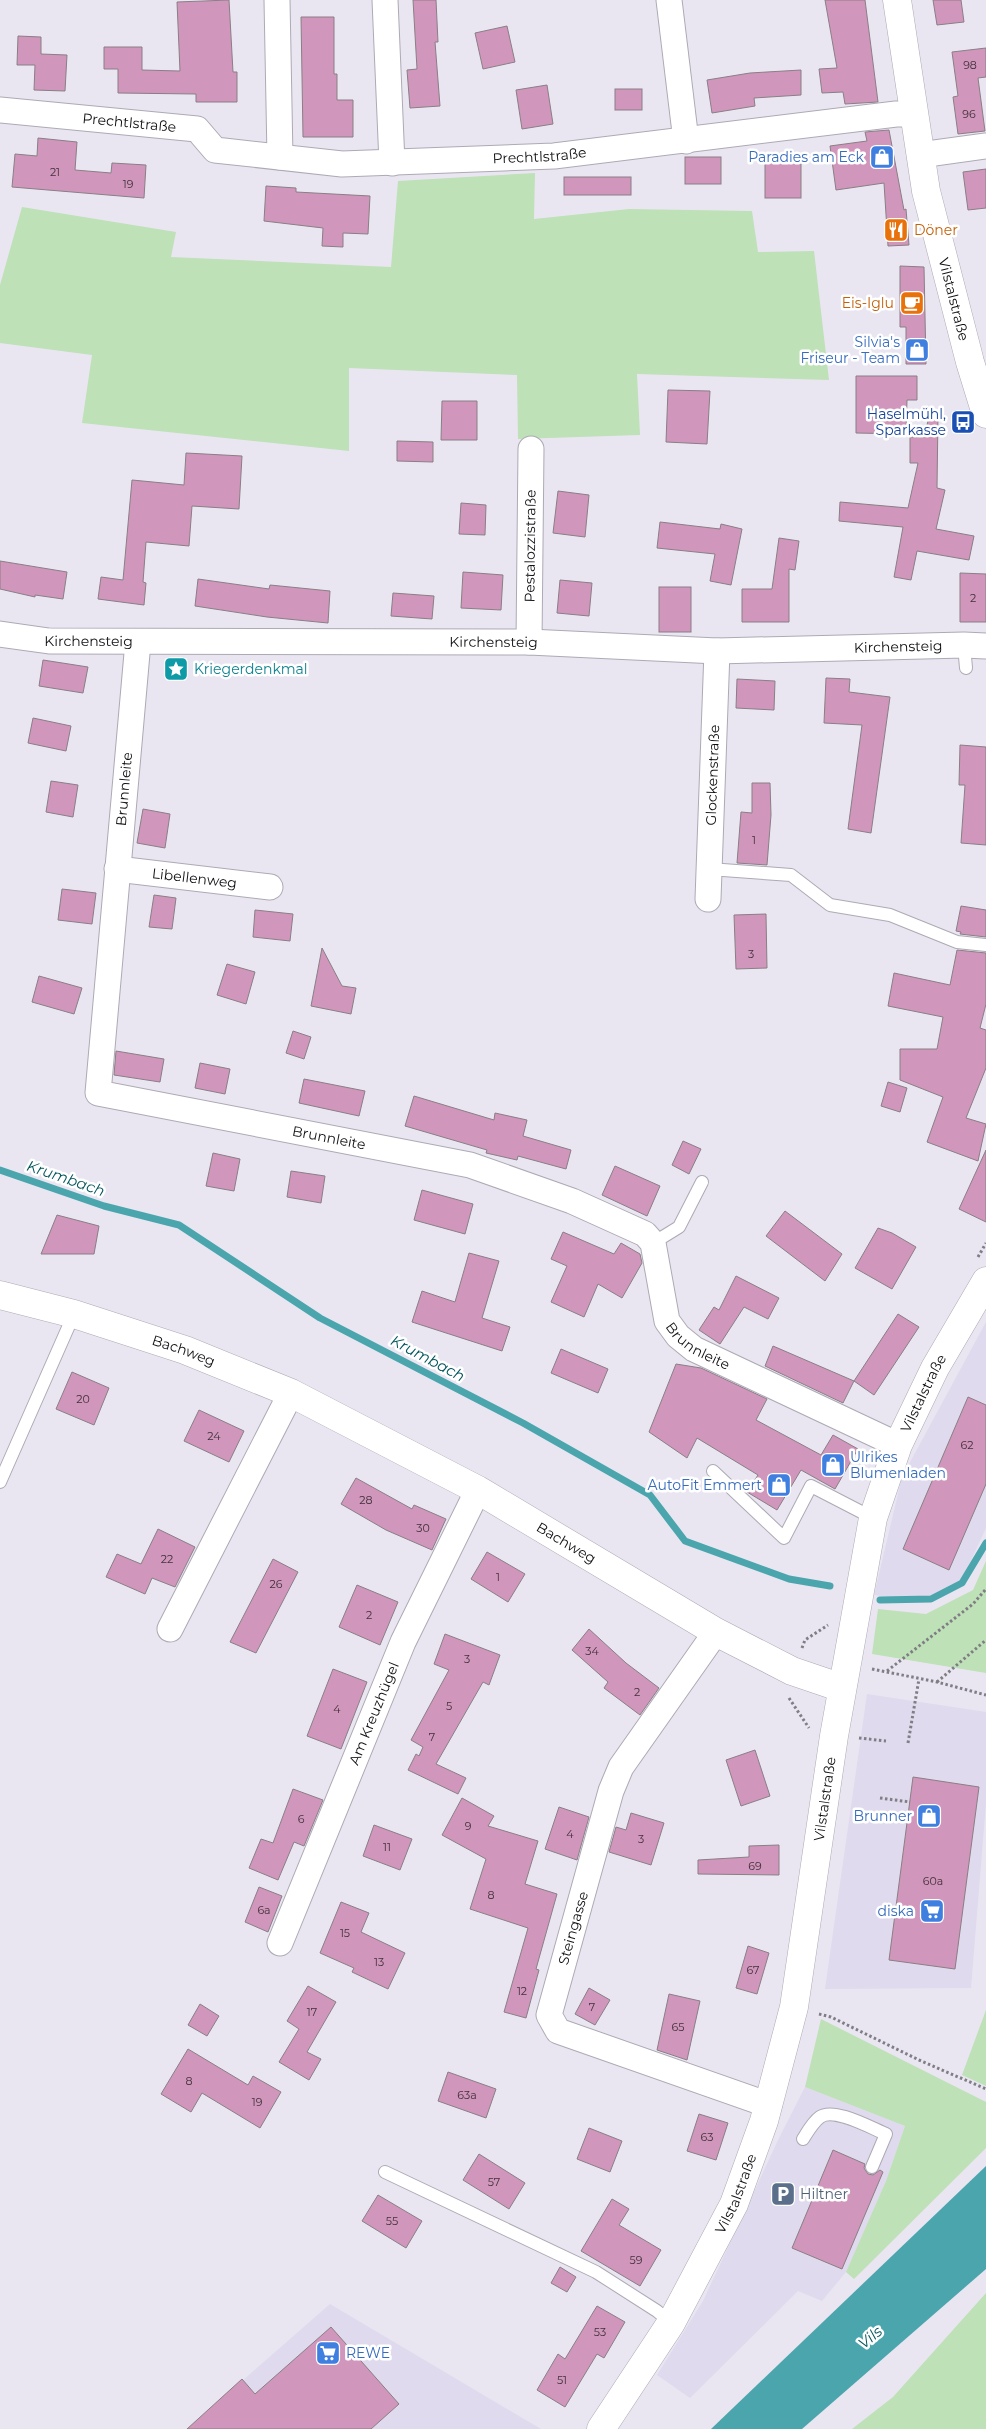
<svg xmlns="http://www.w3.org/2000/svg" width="986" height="2429" font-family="Montserrat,sans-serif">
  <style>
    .built { fill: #dfdaed }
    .green { fill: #bee1b7 }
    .water { fill: #4ba5ad }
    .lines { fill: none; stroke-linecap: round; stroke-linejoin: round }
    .stream { stroke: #4ba5ad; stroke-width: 7 }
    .building { fill: #d196bb; stroke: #897f85 }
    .lane-casing { stroke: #adaab4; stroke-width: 14 }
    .street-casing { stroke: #adaab4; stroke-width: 27 }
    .secondary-casing { stroke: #adaab4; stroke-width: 29 }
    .path { stroke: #807e85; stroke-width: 3; stroke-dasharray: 2.5 2.5; stroke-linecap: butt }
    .lane { stroke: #fff; stroke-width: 12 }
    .street { stroke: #fff; stroke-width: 25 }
    .secondary { stroke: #fff; stroke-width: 28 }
    .labels { text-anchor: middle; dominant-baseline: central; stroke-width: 5; stroke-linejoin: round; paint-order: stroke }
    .number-label { font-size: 11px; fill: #40313c }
    .street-label { font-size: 14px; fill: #100f12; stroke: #fff }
    .shop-label { font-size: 14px; fill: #366cbe; stroke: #fff; text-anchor: end }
    .food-label { font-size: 14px; fill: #c56008; stroke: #fff; text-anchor: start }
    .transit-label { font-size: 14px; fill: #164399; stroke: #fff; text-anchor: end }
    .culture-label { font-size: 14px; fill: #0d838f; stroke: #fff; text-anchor: start }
    .service-label { font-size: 14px; fill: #4e5e75; stroke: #fff; text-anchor: start }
    .water-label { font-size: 15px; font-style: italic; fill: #02565c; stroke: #fff }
  </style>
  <rect width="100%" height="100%" fill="#e9e6f2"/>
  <g class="built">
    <polygon points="986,1322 986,1528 961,1582 927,1601 874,1595 902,1477"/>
    <polygon points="867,1694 986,1712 986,1803 971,1988 825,1989"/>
    <polygon points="805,2087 905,2126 886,2181 846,2272 822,2301 798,2291 690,2398 657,2375 703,2301 779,2138"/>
    <polygon points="330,2304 541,2429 187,2429"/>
  </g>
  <g class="green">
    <polygon points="535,173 534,219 629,209 752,211 758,252 814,251 829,380 637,374 640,435 518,439 517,375 349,368 349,451 82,423 92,355 0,343 0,285 22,207 176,232 171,257 391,267 398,181"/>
    <polygon points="986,1561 986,1673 872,1654 878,1609 926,1614 973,1590"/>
    <polygon points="986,2010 986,2086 962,2075"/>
    <polygon points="821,2019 986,2102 986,2148 854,2279 846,2272 886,2181 905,2126 805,2087"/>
    <polygon points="986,2293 986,2429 852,2429 893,2397"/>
  </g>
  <polygon class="water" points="986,2166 986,2269 802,2429 711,2429"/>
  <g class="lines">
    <g class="stream">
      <polyline points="0,1170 104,1206 179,1225 320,1318 523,1423 650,1495 685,1541 789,1579 830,1586"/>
      <polyline points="880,1600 931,1599 962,1583 986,1543"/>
    </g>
  </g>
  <g class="building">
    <polygon points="229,0 233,72 237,72 237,102 196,102 196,94 118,93 118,69 104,69 104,47 142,47 142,70 180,71 177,2"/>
    <polygon points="413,0 436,0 438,42 435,42 440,106 410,108 407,70 417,69"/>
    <polygon points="825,0 865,0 878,102 845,104 843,92 822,93 819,69 837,68"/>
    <polygon points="933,0 961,0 964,22 937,25"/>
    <polygon points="301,17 334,17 334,74 337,74 337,100 353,100 353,137 303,137"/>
    <polygon points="507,26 515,62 483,69 475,33"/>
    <polygon points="18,36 41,37 41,54 67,55 65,91 34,90 35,65 17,65"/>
    <polygon points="986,48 986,77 978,78 985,131 958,134 953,97 958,96 952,52"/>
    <polygon points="801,70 801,95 754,98 755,106 712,113 707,80 750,73"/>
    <polygon points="547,85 553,124 522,129 516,90"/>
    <rect x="615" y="89" width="27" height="21"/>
    <polygon points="889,130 904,210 906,209 909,245 888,246 884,183 836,190 830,146 867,141 865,132"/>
    <polygon points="38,138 77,142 75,170 111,173 112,163 146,165 144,198 12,187 15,154 37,156"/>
    <rect x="765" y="155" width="36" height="43"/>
    <rect x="685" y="157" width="36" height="27"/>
    <polygon points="986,169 986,208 968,210 963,172"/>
    <rect x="564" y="177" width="67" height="18"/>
    <polygon points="266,186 296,188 296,192 370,196 368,234 343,233 343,247 322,246 323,228 264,221"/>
    <polygon points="900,266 924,267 926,364 906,364 906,327 900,327"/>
    <polygon points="856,376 917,376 917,400 907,400 906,434 856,433"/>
    <polygon points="668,390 710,391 707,444 666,442"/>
    <polygon points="442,401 477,401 477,440 441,440"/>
    <polygon points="930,413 938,414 937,488 945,490 936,529 974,536 969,560 917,551 911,580 894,577 903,527 839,521 840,502 908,508 918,463 910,463 910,437 924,437"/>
    <polygon points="397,441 433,442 433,462 397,461"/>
    <polygon points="186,453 242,456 239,509 192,506 189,546 146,542 143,582 146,583 144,605 98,599 101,577 123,580 132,480 184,485"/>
    <polygon points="558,491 589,495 585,537 553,533"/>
    <polygon points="461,503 486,505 485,535 459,534"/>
    <polygon points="660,522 720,529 721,524 742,529 731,585 710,581 715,554 657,548"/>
    <polygon points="779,538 799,541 795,570 789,569 789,622 742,622 742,589 772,589"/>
    <polygon points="0,561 67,572 63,599 35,595 35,597 0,589"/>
    <polygon points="463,572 503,575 501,610 461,608"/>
    <polygon points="960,573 986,574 986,622 960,622"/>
    <polygon points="198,579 269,589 270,585 330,591 328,623 267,617 195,606"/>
    <polygon points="560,580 592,583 589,616 557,613"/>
    <rect x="659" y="587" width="32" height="45"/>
    <polygon points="393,593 434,596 432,619 391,616"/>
    <polygon points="43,660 88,667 83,693 39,686"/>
    <polygon points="826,678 850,679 849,692 890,697 871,833 848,829 862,725 824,723"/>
    <polygon points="737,679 775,681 774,710 736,708"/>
    <polygon points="33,718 71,726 66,751 28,743"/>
    <polygon points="960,745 986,747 986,845 961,843 965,785 959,785"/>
    <polygon points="51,781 78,785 73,817 46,812"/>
    <polygon points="752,783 770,783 771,815 767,865 737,863 741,812 752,813"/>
    <polygon points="143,809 170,814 165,848 137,843"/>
    <polygon points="62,889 96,893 92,924 58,920"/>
    <polygon points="154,895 176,898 172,929 149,927"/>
    <polygon points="961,906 986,910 986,937 960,934 961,932 956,931"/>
    <polygon points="255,910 293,914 290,941 253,937"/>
    <polygon points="766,914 767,968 736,969 734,915"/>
    <polygon points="322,948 342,986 356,988 351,1014 311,1006"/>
    <polygon points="957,950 986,953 986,1004 980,1028 986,1030 986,1068 966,1118 986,1124 978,1161 927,1142 943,1097 900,1080 900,1049 937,1049 943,1017 888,1006 894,973 950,985"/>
    <polygon points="227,964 255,972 246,1004 217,995"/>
    <polygon points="39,976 82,988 74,1014 32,1002"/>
    <polygon points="293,1031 311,1037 304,1059 286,1053"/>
    <polygon points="116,1051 164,1059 160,1082 114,1075"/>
    <polygon points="200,1063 230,1069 225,1094 195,1088"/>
    <polygon points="304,1079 365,1091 359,1116 299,1103"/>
    <polygon points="888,1082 907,1088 900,1112 881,1106"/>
    <polygon points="414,1096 494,1120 495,1113 527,1120 523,1136 571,1150 566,1169 518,1156 517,1160 486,1153 487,1150 405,1126"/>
    <polygon points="683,1141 701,1149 689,1174 672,1165"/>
    <polygon points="986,1150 986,1222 959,1209"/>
    <polygon points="213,1153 240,1159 234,1191 206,1186"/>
    <polygon points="615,1166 660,1186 647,1216 602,1195"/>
    <polygon points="291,1171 325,1176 321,1203 287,1197"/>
    <polygon points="422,1190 473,1204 465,1234 414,1220"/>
    <polygon points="785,1211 842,1254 825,1281 766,1236"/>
    <polygon points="57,1215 99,1226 94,1254 41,1254"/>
    <polygon points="878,1228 892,1233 916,1247 892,1289 855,1268"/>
    <polygon points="563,1232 614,1254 621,1243 640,1254 642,1263 622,1298 598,1284 584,1317 551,1302 567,1266 551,1259"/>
    <polygon points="469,1253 499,1261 482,1318 510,1327 502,1351 412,1322 422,1291 455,1302"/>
    <polygon points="736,1276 779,1298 768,1319 744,1307 720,1344 699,1330 714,1307 719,1310"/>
    <polygon points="898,1314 919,1327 874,1395 854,1381"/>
    <polygon points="773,1346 854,1381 843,1403 765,1366"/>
    <polygon points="561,1349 608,1369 598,1393 551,1373"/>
    <polygon points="676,1364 701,1368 767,1399 756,1420 821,1455 833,1435 858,1449 835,1489 801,1470 777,1510 747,1492 758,1475 697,1438 687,1458 649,1432"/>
    <polygon points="72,1372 109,1388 94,1425 56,1409"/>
    <polygon points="968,1397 986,1405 986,1484 949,1570 903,1549"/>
    <polygon points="199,1410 244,1431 229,1462 184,1441"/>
    <polygon points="356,1478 412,1509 414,1505 446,1519 432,1550 386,1530 341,1504"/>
    <polygon points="158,1529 195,1547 175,1587 152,1578 145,1594 106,1577 117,1554 141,1564"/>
    <polygon points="487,1552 525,1574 508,1602 471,1579"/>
    <polygon points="273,1559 298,1572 256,1653 230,1642"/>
    <polygon points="357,1585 398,1602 380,1645 339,1627"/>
    <polygon points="589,1629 626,1663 659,1688 640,1715 604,1688 608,1682 572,1650"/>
    <polygon points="445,1634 500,1655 489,1685 483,1682 436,1764 466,1778 458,1794 408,1770 416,1754 419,1756 423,1747 411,1740 449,1670 434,1664"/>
    <polygon points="333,1669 367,1682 341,1749 307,1736"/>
    <polygon points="755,1750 770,1796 741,1806 726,1760"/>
    <polygon points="913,1777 979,1787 955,1969 889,1960"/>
    <polygon points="293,1789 323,1800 304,1846 294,1842 278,1880 249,1868 261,1839 273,1843"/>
    <polygon points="462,1798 494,1816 488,1826 538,1841 525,1884 557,1894 536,1969 539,1970 526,2018 504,2012 528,1928 470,1909 486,1859 442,1835"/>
    <polygon points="559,1807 589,1817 577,1860 545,1849"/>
    <polygon points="631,1813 664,1823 651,1865 609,1852 616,1827 626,1830"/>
    <polygon points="374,1825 412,1839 400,1870 363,1856"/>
    <polygon points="779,1845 779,1875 698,1874 698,1860 749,1857 749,1846"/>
    <polygon points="259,1887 282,1896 268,1932 245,1922"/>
    <polygon points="341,1902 369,1913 361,1932 405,1953 388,1989 352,1972 354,1968 320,1953"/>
    <polygon points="748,1946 769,1953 757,1994 736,1988"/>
    <polygon points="308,1986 336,2002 307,2052 321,2059 309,2080 279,2062 299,2029 287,2021"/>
    <polygon points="589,1988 610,2000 595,2025 575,2014"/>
    <polygon points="669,1994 700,2001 687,2060 657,2050"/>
    <polygon points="200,2004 219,2016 207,2036 188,2025"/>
    <polygon points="188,2049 248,2085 253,2076 281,2092 260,2128 202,2093 191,2112 161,2094"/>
    <polygon points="448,2072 496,2089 486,2118 438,2101"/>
    <polygon points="699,2114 728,2123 716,2160 687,2151"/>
    <polygon points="589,2128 622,2141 610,2172 577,2159"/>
    <polygon points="833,2150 865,2164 864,2168 868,2174 873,2175 880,2170 883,2172 842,2269 792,2248"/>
    <polygon points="479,2154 525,2183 509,2209 463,2180"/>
    <polygon points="378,2195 422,2221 406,2248 362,2221"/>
    <polygon points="612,2199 629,2209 619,2225 661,2250 640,2286 581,2251"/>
    <polygon points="560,2267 576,2277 567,2292 551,2283"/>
    <polygon points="597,2306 625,2322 604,2358 597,2354 565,2407 537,2390 558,2354 565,2359"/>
    <polygon points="331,2327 399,2404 371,2429 187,2429 242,2379 255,2394"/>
  </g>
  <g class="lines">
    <defs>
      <g id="lane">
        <polyline points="964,645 966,668"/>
        <polyline points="709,869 791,875 830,905 890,915 957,942 986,945"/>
        <polyline points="653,1243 679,1227 702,1182"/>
        <polyline points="713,1471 784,1538 811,1486 873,1518"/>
        <polyline points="0,1482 74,1314"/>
        <path d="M803,2139C808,2131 813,2122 820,2117C834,2107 871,2128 886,2134L872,2167"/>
        <polyline points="385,2172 596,2272 657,2311 671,2323"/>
      </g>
      <g id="street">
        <polyline points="277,0 280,157"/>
        <polyline points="385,0 392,163"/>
        <polyline points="669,0 686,141"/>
        <path id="s1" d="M0,110L197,129L215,150L342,164L554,156L896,114H913"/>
        <polyline points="920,155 986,146"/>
        <path id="s2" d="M0,634L49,641L529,642L717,651L964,645L986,646"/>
        <path id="s3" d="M138,642L98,1093L470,1165L572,1201L645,1234L653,1243L667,1321L678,1336L694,1349L898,1445"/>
        <path id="s4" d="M529,642L531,449"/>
        <path id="s5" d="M117,869L270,887"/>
        <path id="s6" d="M708,899L717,651"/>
        <polyline points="170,1629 291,1393"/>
        <polyline points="716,1632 621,1767 611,1791 549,2015 558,2031 769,2105"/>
        <path id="s7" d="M280,1943L403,1642L478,1490"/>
      </g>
      <g id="secondary">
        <path id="s8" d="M897,0L926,191L970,362L986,414"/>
        <path id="s9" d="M0,1295L74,1314L185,1350L291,1393L478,1490L716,1632L792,1671L842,1688"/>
        <path id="s10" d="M601,2429L671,2323L734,2204L764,2121L794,2007L834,1736L873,1518L898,1445L935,1368L986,1281"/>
      </g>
    </defs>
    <use href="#lane" class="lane-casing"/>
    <use href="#street" class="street-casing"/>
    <use href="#secondary" class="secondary-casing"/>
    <g class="path">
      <polyline points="978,1257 986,1243"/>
      <polyline points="802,1648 805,1640 828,1625"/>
      <polyline points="872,1669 937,1682 986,1695"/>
      <polyline points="887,1671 973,1604 986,1589"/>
      <polyline points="937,1682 986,1640"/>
      <polyline points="789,1698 809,1728"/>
      <polyline points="859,1738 886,1741"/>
      <polyline points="908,1743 919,1679"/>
      <polyline points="880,1798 910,1802"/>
      <polyline points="819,2014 831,2017 919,2060 986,2089"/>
    </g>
    <use href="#lane" class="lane"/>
    <use href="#street" class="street"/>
    <use href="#secondary" class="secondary"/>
  </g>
  <defs>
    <symbol id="shop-square" viewBox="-11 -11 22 22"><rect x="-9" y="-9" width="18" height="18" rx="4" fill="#3f7fe0" stroke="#fff"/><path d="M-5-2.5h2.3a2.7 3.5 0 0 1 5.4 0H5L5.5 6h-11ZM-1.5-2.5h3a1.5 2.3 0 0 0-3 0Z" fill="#fff"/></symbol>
    <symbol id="restaurant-square" viewBox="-11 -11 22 22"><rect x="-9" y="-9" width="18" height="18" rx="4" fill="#e8710a" stroke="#fff"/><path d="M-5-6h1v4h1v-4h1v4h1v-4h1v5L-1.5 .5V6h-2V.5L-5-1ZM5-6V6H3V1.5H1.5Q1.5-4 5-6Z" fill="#fff"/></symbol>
    <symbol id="cafe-square" viewBox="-11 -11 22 22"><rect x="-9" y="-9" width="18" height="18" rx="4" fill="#e8710a" stroke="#fff"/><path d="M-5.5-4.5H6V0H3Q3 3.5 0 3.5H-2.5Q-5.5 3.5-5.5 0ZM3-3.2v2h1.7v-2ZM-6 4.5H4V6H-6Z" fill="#fff"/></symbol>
    <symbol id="bus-square" viewBox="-11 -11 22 22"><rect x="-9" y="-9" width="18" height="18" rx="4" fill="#1a4fb4" stroke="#fff"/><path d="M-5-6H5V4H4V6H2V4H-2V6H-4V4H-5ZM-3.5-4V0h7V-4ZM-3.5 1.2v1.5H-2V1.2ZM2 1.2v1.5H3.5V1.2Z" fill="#fff"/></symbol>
    <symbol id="sight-square" viewBox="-11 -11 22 22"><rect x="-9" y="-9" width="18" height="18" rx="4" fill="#0f9aa8" stroke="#fff"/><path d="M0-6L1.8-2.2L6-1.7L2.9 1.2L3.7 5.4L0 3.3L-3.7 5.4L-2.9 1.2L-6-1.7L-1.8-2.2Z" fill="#fff"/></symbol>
    <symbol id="supermarket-square" viewBox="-11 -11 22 22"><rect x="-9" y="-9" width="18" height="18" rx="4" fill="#3f7fe0" stroke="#fff"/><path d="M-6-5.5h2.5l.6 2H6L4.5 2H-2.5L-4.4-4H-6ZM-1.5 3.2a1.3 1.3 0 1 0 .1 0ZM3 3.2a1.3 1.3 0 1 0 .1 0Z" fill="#fff"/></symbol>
    <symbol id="parking-square" viewBox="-11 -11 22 22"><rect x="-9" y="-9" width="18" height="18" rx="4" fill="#5c6f8a" stroke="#fff"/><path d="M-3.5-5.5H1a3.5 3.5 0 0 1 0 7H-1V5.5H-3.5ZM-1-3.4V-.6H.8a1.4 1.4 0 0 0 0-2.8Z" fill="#fff"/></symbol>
  </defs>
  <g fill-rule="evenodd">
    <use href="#shop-square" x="868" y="143" width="28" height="28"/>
    <use href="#restaurant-square" x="882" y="216" width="28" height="28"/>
    <use href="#cafe-square" x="898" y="289" width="28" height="28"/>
    <use href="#shop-square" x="903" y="336" width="28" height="28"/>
    <use href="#bus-square" x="949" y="408" width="28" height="28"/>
    <use href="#sight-square" x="162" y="655" width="28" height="28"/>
    <use href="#shop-square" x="819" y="1451" width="28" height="28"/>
    <use href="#shop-square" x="765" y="1471" width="28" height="28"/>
    <use href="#shop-square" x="915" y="1802" width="28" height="28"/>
    <use href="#supermarket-square" x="918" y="1897" width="28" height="28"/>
    <use href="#parking-square" x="769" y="2180" width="28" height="28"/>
    <use href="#supermarket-square" x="314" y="2339" width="28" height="28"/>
  </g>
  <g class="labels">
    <g class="number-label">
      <text x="970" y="65">98</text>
      <text x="969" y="114">96</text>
      <text x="55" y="172">21</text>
      <text x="128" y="184">19</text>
      <text x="973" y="598">2</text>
      <text x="754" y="840">1</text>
      <text x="751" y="954">3</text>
      <text x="83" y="1399">20</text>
      <text x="214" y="1436">24</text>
      <text x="967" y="1445">62</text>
      <text x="366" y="1500">28</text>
      <text x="423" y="1528">30</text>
      <text x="167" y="1559">22</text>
      <text x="498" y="1577">1</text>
      <text x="276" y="1584">26</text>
      <text x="369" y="1615">2</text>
      <text x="592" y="1651">34</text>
      <text x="467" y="1659">3</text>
      <text x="637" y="1692">2</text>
      <text x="449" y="1706">5</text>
      <text x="337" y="1709">4</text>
      <text x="432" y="1737">7</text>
      <text x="301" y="1819">6</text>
      <text x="468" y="1826">9</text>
      <text x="570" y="1834">4</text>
      <text x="641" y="1839">3</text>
      <text x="387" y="1847">11</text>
      <text x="755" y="1866">69</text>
      <text x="933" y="1881">60a</text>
      <text x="491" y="1895">8</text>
      <text x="264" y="1910">6a</text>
      <text x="345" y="1933">15</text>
      <text x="379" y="1962">13</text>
      <text x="753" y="1970">67</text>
      <text x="522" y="1991">12</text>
      <text x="592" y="2007">7</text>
      <text x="312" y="2012">17</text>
      <text x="678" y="2027">65</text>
      <text x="189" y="2081">8</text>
      <text x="467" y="2095">63a</text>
      <text x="257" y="2102">19</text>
      <text x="707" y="2137">63</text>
      <text x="494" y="2182">57</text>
      <text x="392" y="2221">55</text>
      <text x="636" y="2260">59</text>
      <text x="600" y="2332">53</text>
      <text x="562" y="2380">51</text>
    </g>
    <g class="street-label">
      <text stroke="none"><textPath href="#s1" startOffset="130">Prechtlstraße</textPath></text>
      <text stroke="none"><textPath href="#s1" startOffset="551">Prechtlstraße</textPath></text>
      <text stroke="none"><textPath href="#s8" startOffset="305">Vilstalstraße</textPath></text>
      <text stroke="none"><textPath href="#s4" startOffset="96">Pestalozzistraße</textPath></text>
      <text stroke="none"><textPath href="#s2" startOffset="89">Kirchensteig</textPath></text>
      <text stroke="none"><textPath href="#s2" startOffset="494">Kirchensteig</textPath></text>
      <text stroke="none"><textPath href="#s2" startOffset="899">Kirchensteig</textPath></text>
      <text stroke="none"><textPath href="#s6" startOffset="124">Glockenstraße</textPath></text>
      <text transform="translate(124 789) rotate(-85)">Brunnleite</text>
      <text stroke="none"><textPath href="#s5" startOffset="78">Libellenweg</textPath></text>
      <text stroke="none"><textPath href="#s3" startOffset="688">Brunnleite</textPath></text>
      <text stroke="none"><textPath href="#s3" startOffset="1152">Brunnleite</textPath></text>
      <text stroke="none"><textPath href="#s9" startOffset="192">Bachweg</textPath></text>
      <text stroke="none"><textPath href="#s10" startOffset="1098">Vilstalstraße</textPath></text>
      <text stroke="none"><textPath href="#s9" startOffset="621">Bachweg</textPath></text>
      <text stroke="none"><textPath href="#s7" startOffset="248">Am Kreuzhügel</textPath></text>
      <text stroke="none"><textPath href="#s10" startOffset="678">Vilstalstraße</textPath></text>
      <text transform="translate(573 1928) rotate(-74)">Steingasse</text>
      <text stroke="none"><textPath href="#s10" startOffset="272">Vilstalstraße</textPath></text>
    </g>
    <g class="shop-label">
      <text x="864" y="157">Paradies am Eck</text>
      <text x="900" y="342">Silvia's<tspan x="900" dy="16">Friseur - Team</tspan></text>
      <text x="850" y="1457" text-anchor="start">Ulrikes<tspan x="850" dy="16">Blumenladen</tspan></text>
      <text x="762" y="1485">AutoFit Emmert</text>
      <text x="912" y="1816">Brunner</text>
      <text x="914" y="1911">diska</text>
      <text x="346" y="2353" text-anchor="start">REWE</text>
    </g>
    <g class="food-label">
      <text x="914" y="230">Döner</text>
      <text x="894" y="303" text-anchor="end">Eis-Iglu</text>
    </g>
    <g class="transit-label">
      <text x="946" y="414">Haselmühl,<tspan x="946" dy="16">Sparkasse</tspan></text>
    </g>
    <g class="culture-label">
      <text x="194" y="669">Kriegerdenkmal</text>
    </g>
    <g class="service-label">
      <text x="800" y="2194">Hiltner</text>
    </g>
    <g class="water-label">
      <text transform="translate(66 1178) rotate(19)">Krumbach</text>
      <text transform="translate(428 1358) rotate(28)">Krumbach</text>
      <text transform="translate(870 2337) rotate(-40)">Vils</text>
    </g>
  </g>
</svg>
